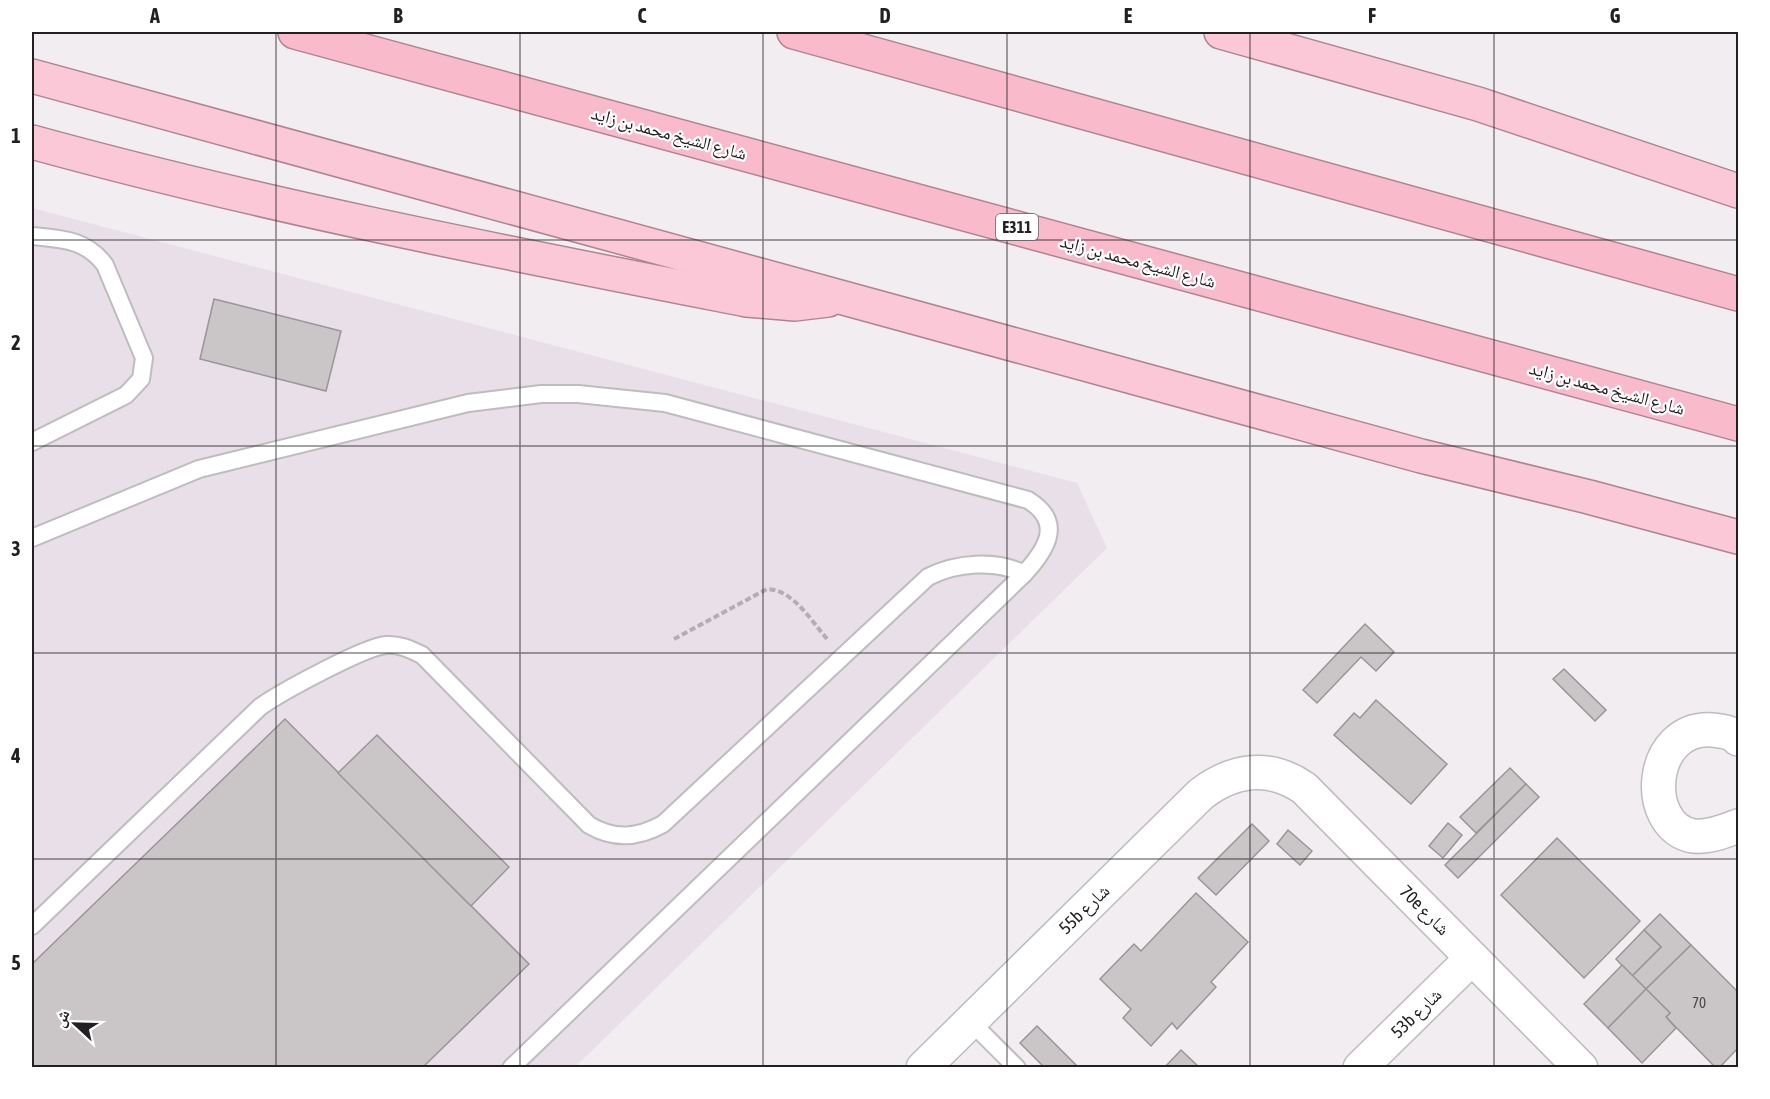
<svg xmlns="http://www.w3.org/2000/svg" width="1770" height="1099" font-family="'Asap Condensed','Noto Naskh Arabic',sans-serif">
  <style>
    .built { fill: #e8dfe8 }
    .building { fill: #cac6c8; stroke: #9a9597; stroke-width: 1.5 }
    .lines { fill: none; stroke-linecap: round; stroke-linejoin: round }
    .service-casing { stroke: #bfbcbf; stroke-width: 20 }
    .minor-casing { stroke: #bfbcbf; stroke-width: 36 }
    .trunk-casing { stroke: #ae8490; stroke-width: 36 }
    .motorway-casing { stroke: #ae8490; stroke-width: 36 }
    .path { stroke: #b2aeb2; stroke-width: 4; stroke-dasharray: 6 3; stroke-linecap: butt }
    .service { stroke: #fff; stroke-width: 16 }
    .minor { stroke: #fff; stroke-width: 33 }
    .trunk { stroke: #fac8d6; stroke-width: 33 }
    .motorway { stroke: #f9bacb; stroke-width: 33 }
    .grid { fill: none; stroke: #222022; stroke-width: 1.5; stroke-opacity: 0.55 }
    .labels { text-anchor: middle; dominant-baseline: central; stroke-width: 4.5; stroke-linejoin: round; paint-order: stroke }
    .number-label { font-size: 15px; fill: #4c4a4c }
    .shield { fill: #fff; stroke: #646364; stroke-width: 1.5 }
    .shield-label { font-size: 16px; font-weight: bold; fill: #222022 }
    .street-label { font-size: 18px; fill: #222022; stroke: #fff }
    .neatline { fill: none; stroke: #222022; stroke-width: 2 }
    .grid-label { font-size: 20px; text-anchor: middle; font-weight: bold; fill: #222022 }
  </style>
  <rect width="100%" height="100%" fill="#f1edf1"/>
  <polygon class="built" points="32,208 1077,483 1107,548 575,1067 32,1067"/>
  <g class="building">
    <polygon points="214,299 341,331 326,391 200,359"/>
    <polygon points="1365,624 1394,652 1376,671 1361,657 1317,703 1303,690"/>
    <polygon points="1564,669 1606,710 1595,721 1553,679"/>
    <polygon points="1376,700 1447,764 1411,804 1334,735 1354,713 1360,718"/>
    <polygon points="285,719 529,964 422,1068 32,1068 32,964"/>
    <polygon points="377,735 509,867 471,906 338,773"/>
    <polygon points="1510,768 1526,784 1476,833 1460,817"/>
    <polygon points="1526,784 1539,797 1458,878 1445,865"/>
    <polygon points="1448,823 1462,835 1443,858 1429,846"/>
    <polygon points="1252,824 1269,841 1216,895 1198,878"/>
    <polygon points="1288,830 1312,851 1300,865 1277,844"/>
    <polygon points="1557,838 1640,921 1584,978 1501,895"/>
    <polygon points="1196,893 1248,942 1211,982 1216,987 1177,1029 1172,1023 1151,1046 1123,1018 1131,1009 1100,979 1134,944 1141,951"/>
    <polygon points="1660,914 1691,945 1646,989 1632,976 1661,947 1644,930"/>
    <polygon points="1644,930 1661,947 1632,976 1616,959"/>
    <polygon points="1691,945 1738,992 1738,1048 1719,1068 1716,1068 1666,1017 1670,1013 1646,989"/>
    <polygon points="1622,965 1646,989 1608,1028 1584,1004"/>
    <polygon points="1646,989 1670,1013 1666,1017 1676,1028 1642,1063 1608,1028"/>
    <polygon points="1037,1026 1079,1068 1045,1068 1020,1043"/>
    <polygon points="1181,1050 1200,1068 1164,1068"/>
  </g>
  <g class="lines">
    <defs>
      <g id="service">
        <path d="M32,236C61,239 86,239 105,265L144,358L141,379L126,395L32,442"/>
        <path d="M32,538L199,469L468,403L541,394H578L665,403L1028,500C1064,522 1047,549 1024,574L511,1068"/>
        <path d="M32,926L260,707C281,692 364,647 386,645C399,644 410,649 422,655L589,825C614,840 638,838 663,824L928,577C955,563 996,559 1024,574"/>
        <polyline points="970,1021 1017,1068"/>
      </g>
      <g id="minor">
        <path d="M1738,739C1732,732 1722,731 1713,730C1648,725 1641,826 1693,836C1708,838 1725,831 1738,826"/>
        <path d="M923,1068L1201,794C1234,769 1269,764 1304,788L1581,1068"/>
        <polyline points="1360,1068 1472,958"/>
      </g>
      <g id="trunk">
        <polyline points="1221,32 1478,104 1738,191"/>
        <polyline points="32,76 1421,456 1589,497 1738,537"/>
        <path d="M32,142C268,207 507,253 747,300L795,304L828,300"/>
      </g>
      <g id="motorway">
        <polyline points="295,32 1738,424"/>
        <polyline points="794,32 1738,294"/>
      </g>
    </defs>
    <use href="#service" class="service-casing"/>
    <use href="#minor" class="minor-casing"/>
    <use href="#trunk" class="trunk-casing"/>
    <use href="#motorway" class="motorway-casing"/>
    <path class="path" d="M674,639L767,589C794,590 811,621 828,640"/>
    <use href="#service" class="service"/>
    <use href="#minor" class="minor"/>
    <use href="#trunk" class="trunk"/>
    <use href="#motorway" class="motorway"/>
  </g>
  <path class="grid" d="M276,32V1068M520,32V1068M763,32V1068M1007,32V1068M1250,32V1068M1494,32V1068M32,240H1738M32,446H1738M32,653H1738M32,859H1738"/>
  <g class="labels">
    <g class="number-label">
      <text x="1699" y="1002">70</text>
    </g>
    <rect class="shield" x="996" y="214" width="42" height="26" rx="4.5"/>
    <g class="shield-label">
      <text x="1017" y="227">E311</text>
    </g>
    <g class="street-label">
      <text transform="translate(669 133) rotate(15)">شارع الشيخ محمد بن زايد</text>
      <text transform="translate(1138 261) rotate(15)">شارع الشيخ محمد بن زايد</text>
      <text transform="translate(1607 388) rotate(15)">شارع الشيخ محمد بن زايد</text>
      <text transform="translate(1084 909) rotate(-44)">55b شارع</text>
      <text transform="translate(1425 910) rotate(45)">70e شارع</text>
      <text transform="translate(1416 1013) rotate(-44)">53b شارع</text>
    </g>
  </g>
  <rect width="1770" height="1099" fill="none" stroke="#ffffff" stroke-width="66"/>
  <g transform="translate(75 1024) rotate(292)" stroke="#ffffff" stroke-width="4.5" paint-order="stroke">
  <path d="M0-4.5L10 22L0 15L-10 22Z" fill="#222022"/>
  <text y="-9" font-size="16" font-weight="bold" text-anchor="middle" fill="#222022">ش</text>
  </g>
  <rect x="33" y="33" width="1704" height="1033" class="neatline"/>
  <g class="grid-label">
    <text x="155" y="23">A</text>
    <text x="398" y="23">B</text>
    <text x="642" y="23">C</text>
    <text x="885" y="23">D</text>
    <text x="1128" y="23">E</text>
    <text x="1372" y="23">F</text>
    <text x="1615" y="23">G</text>
    <text x="16" y="143">1</text>
    <text x="16" y="350">2</text>
    <text x="16" y="556">3</text>
    <text x="16" y="763">4</text>
    <text x="16" y="970">5</text>
  </g>
</svg>
